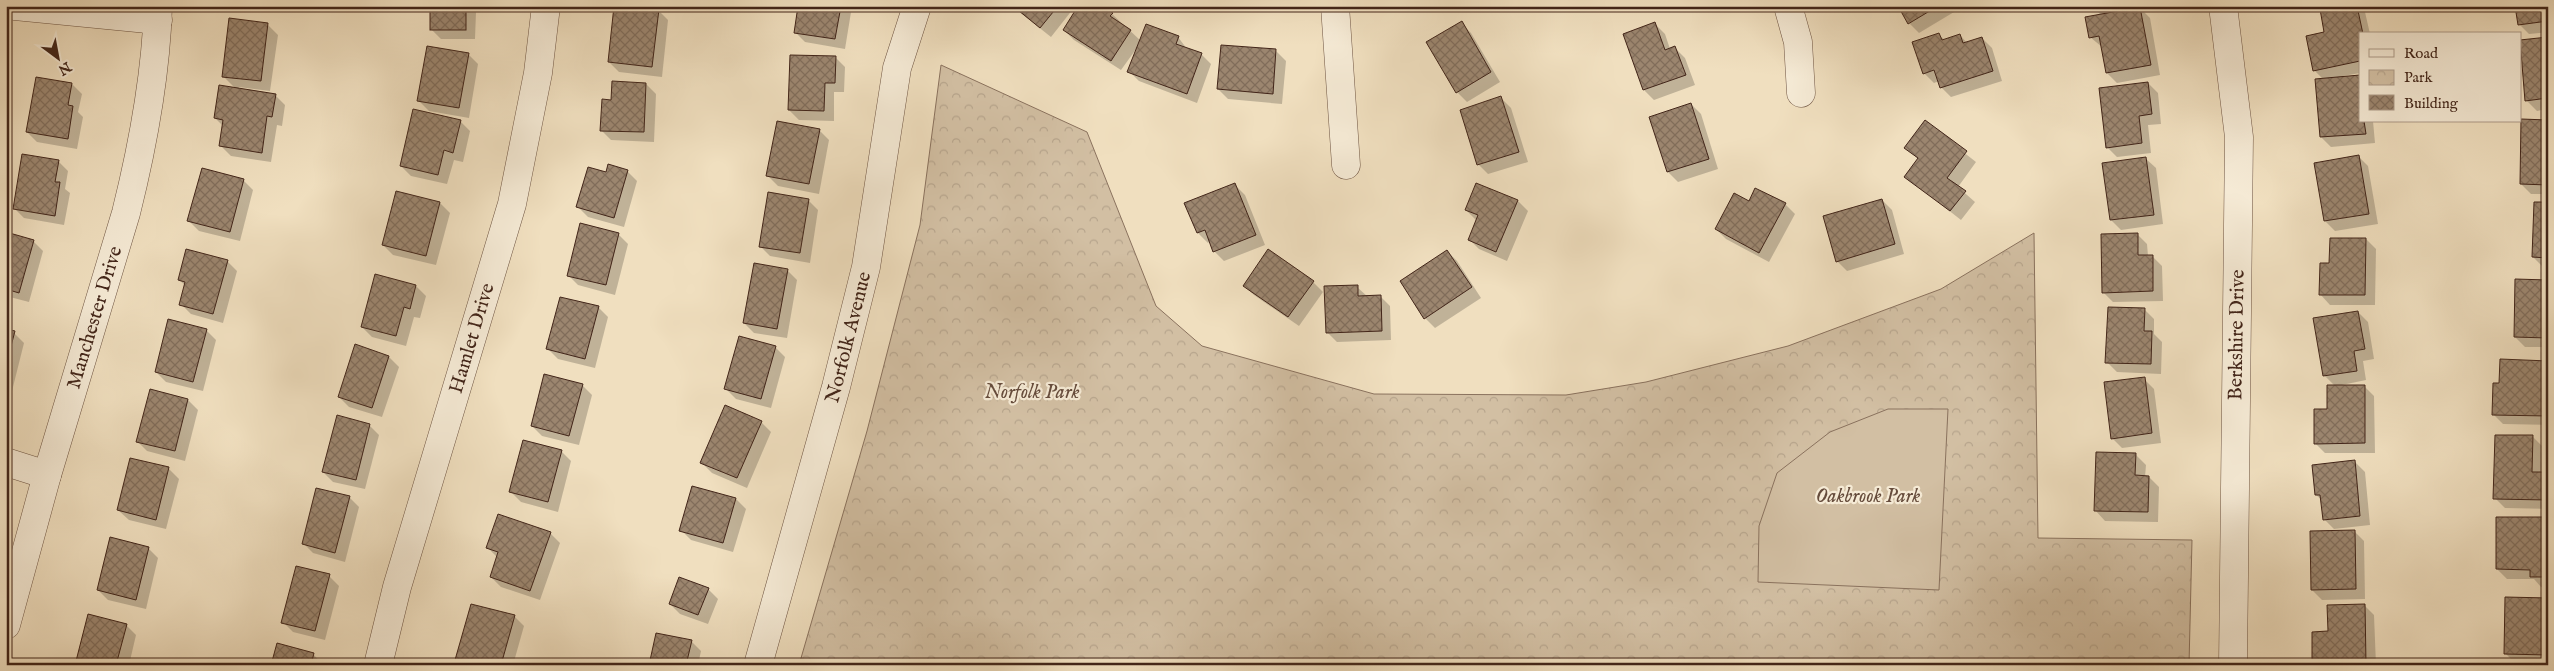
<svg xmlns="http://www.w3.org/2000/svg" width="2554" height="671" font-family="'IM FELL English',serif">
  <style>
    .park { fill: url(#park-crowns); stroke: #8a725e }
    .pitch { fill: #d2bfa3; stroke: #8a725e }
    .shadow { fill: #0003 }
    .building { fill: url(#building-cross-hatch); stroke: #422519 }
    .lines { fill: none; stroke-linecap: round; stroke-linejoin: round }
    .minor-casing { stroke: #6e5442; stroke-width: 29 }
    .minor { stroke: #f5ead5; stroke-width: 28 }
    .labels { text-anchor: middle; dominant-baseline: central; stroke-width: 4.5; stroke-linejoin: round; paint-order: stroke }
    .street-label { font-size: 20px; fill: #422519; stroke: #f5ead5 }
    .park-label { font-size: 20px; font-style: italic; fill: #664c3c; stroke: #f5ead5 }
  </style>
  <defs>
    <pattern id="park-crowns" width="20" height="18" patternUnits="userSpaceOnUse" patternTransform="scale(1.25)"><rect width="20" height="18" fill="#d2bfa3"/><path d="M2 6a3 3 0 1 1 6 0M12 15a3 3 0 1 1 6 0" fill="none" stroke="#b6a48c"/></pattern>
    <pattern id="building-cross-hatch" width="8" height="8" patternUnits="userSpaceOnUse" patternTransform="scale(1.25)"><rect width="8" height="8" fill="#9c866f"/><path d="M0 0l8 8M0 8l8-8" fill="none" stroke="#816d5a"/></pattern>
  </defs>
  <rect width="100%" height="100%" fill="#f0dfbf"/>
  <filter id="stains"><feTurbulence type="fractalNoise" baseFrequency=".004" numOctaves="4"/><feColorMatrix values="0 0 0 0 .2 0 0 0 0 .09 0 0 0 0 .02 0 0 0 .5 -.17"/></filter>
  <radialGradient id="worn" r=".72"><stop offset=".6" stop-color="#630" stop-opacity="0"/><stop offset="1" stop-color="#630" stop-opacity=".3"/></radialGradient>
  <polygon class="park" points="941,65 1087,132 1156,306 1202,346 1374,394 1566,395 1646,382 1788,346 1941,289 2034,233 2038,538 2192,540 2189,665 799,665 867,431 920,225"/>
  <polygon class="pitch" points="1888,409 1948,409 1939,590 1758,582 1759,526 1777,473 1830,432"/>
  <g class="shadow">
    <polygon points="250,6 287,6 287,7"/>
    <polygon points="432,6 485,6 485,12 476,12 475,39 441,39 431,29"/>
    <polygon points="615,6 658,10 668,20 662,77 619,72 609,62"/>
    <polygon points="799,6 852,6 845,49 805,42 795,32"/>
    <polygon points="1012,6 1070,6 1073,9 1051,37"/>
    <polygon points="1899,6 1951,6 1954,12 1919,33 1909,23"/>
    <polygon points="2092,6 2134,6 2135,9 2140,8 2150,18 2160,75 2117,83 2107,73 2102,47 2090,37 2101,15"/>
    <polygon points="2338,6 2359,6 2365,12 2370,34 2360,34 2360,73 2343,76 2360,77 2360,121 2373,121 2375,143 2331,147 2321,137 2324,80 2314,70 2326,33"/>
    <polygon points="2548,6 2548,32 2529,34 2519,24"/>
    <polygon points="1112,14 1141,41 1178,37 1187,49 1201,54 1211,64 1197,103 1139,81 1129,71 1139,45 1121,70 1074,40 1064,30"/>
    <polygon points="1461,23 1471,33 1500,82 1467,102 1457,92"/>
    <polygon points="1655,24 1665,34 1670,49 1675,48 1685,58 1695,85 1654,100 1644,90"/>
    <polygon points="268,25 278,35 270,91 239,87 238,89 275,95 285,105 282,126 277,125 271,162 231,156 221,146 223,126 215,118 236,89 223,76"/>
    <polygon points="1939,35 1945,40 1960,35 1967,43 1982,38 1992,48 2002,81 1951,97 1941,87 1939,81 1934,83 1924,73"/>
    <polygon points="2548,38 2548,109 2537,111 2527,101 2520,41"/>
    <polygon points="1276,51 1286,61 1282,104 1228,99 1218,89"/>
    <polygon points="468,54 478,64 469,118 429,111 419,101"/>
    <polygon points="835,57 845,67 844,92 834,92 834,121 799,120 789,110"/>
    <polygon points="2148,83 2158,93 2161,124 2148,125 2151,153 2117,157 2107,147"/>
    <polygon points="72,84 82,94 78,112 83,117 77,149 37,142 27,132"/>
    <polygon points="646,84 656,94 654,142 611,140 601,130 612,101"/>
    <polygon points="1501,98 1511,108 1528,162 1488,174 1478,164"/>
    <polygon points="1691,104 1701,114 1718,169 1678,182 1668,172"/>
    <polygon points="460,121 470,131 463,162 454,160 447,184 411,176 401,166"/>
    <polygon points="2548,121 2548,194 2531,194 2521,184"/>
    <polygon points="1925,122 1976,162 1958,187 1975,202 1961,220 1906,177 1919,160 1906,148"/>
    <polygon points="819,130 829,140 819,194 778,186 768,176"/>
    <polygon points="2358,156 2368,166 2378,224 2335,231 2325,221"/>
    <polygon points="2145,158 2156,168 2163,224 2121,230 2111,220 2104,164"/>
    <polygon points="58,161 68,171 65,189 70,193 64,225 24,218 14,208"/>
    <polygon points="627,171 637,181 624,227 588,217 578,207 607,174"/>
    <polygon points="243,180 253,190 240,241 199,231 189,221"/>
    <polygon points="1477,184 1518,201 1528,211 1507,261 1479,249 1469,239 1476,220 1466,210"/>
    <polygon points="1235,185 1245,195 1265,245 1224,261 1214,251 1210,241 1208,243 1198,233"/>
    <polygon points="808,200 818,210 810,263 770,256 760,246"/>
    <polygon points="1882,200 1892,210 1904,254 1847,271 1837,261"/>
    <polygon points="440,203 450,213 436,265 393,255 383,245"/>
    <polygon points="1749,203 1785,204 1795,214 1769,262 1726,239 1716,229"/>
    <polygon points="2548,204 2548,267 2543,267 2533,257"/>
    <polygon points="6,233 33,241 43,251 29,302 6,296"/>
    <polygon points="618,234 628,244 615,295 578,285 568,275"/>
    <polygon points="2137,234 2147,244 2148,256 2152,256 2162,266 2163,301 2113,302 2103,292"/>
    <polygon points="2366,239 2376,249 2375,305 2330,305 2320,294 2331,264"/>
    <polygon points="1447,251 1457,261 1481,298 1435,328 1425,318"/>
    <polygon points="227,261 237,271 223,323 191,314 181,304 186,286 179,280"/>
    <polygon points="787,270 797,280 787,338 754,333 744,323"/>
    <polygon points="376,275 416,286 426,296 420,318 414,317 406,346 372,337 362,327"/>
    <polygon points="2548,281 2548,347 2525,347 2515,337"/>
    <polygon points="1313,282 1323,292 1299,326 1254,295 1244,286"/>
    <polygon points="1357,287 1368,297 1380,296 1390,306 1391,340 1337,342 1327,332"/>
    <polygon points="598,307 608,317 595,368 558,359 548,349"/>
    <polygon points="2144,309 2154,319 2154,334 2162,342 2161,374 2117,372 2107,362"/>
    <polygon points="2358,312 2368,322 2374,359 2363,361 2366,380 2337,386 2364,386 2374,396 2375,453 2325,453 2315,443 2329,410 2335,386 2324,375"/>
    <polygon points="206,330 216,340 203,391 166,382 156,372"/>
    <polygon points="6,331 14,333 24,343 11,395 6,394"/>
    <polygon points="775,347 785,357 771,408 736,399 726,389"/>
    <polygon points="389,357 399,367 382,417 349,407 339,397"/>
    <polygon points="2548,362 2548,425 2503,424 2493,414 2500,384"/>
    <polygon points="2144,379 2154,389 2161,443 2122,448 2112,438"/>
    <polygon points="582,385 592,395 579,445 542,436 532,426"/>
    <polygon points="188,400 198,410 185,461 147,451 137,441"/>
    <polygon points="761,422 771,432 747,488 712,473 702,463"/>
    <polygon points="369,425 379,435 365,489 333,482 323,472"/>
    <polygon points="2533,437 2543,447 2542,473 2548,473 2548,509 2505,508 2495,498"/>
    <polygon points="561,451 571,461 558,512 521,502 511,492"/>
    <polygon points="2136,455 2146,465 2145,477 2149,477 2159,487 2158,522 2105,521 2095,510"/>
    <polygon points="2355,462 2365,472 2370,525 2334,529 2324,519 2322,500 2316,495"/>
    <polygon points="169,469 179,479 166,529 129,520 118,510"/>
    <polygon points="693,487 736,499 746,509 733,552 691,540 681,530"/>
    <polygon points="349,497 359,507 345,562 313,553 303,543"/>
    <polygon points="2543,519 2548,523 2548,587 2541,587 2534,579 2507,579 2497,569"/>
    <polygon points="2354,531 2364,541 2365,599 2322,600 2312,590"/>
    <polygon points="550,533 560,543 540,600 501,587 491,577 498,558 488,548"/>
    <polygon points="148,548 158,558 146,609 108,600 98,590"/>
    <polygon points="329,576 339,586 325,640 293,632 283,622"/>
    <polygon points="708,589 718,599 708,624 680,614 670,604"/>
    <polygon points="2548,600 2548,664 2515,663 2505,653"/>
    <polygon points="2364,605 2374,615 2376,665 2314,665 2329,632"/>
    <polygon points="514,616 524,626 513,665 462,665 456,660"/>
    <polygon points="126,625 136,635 129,665 76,665"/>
    <polygon points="691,641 701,651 698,665 651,665"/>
    <polygon points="313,654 323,665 272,665"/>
  </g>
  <g class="building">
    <rect x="430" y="6" width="36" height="24"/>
    <polygon points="614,6 659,9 652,67 608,62"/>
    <polygon points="798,6 841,6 835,39 794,33"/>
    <polygon points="1013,6 1058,6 1040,28"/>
    <polygon points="1078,6 1102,6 1113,13 1110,16 1131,30 1111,61 1063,30"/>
    <polygon points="1898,6 1938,6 1908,24"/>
    <polygon points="2332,6 2357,6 2363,34 2360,34 2360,61 2313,71 2306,36 2324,32 2320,9"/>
    <polygon points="2515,6 2548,6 2548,21 2518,25"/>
    <polygon points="2140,7 2151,65 2106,73 2099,36 2089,38 2085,17"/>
    <polygon points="229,18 268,23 261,81 222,77"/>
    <polygon points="1462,21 1491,72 1456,93 1426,42"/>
    <polygon points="1655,22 1665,50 1675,46 1686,75 1643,90 1623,34"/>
    <polygon points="1146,24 1179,36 1176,44 1202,53 1187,94 1127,72"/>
    <polygon points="1939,33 1942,40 1960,34 1963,43 1982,37 1993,71 1940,88 1934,70 1923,74 1912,42"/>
    <polygon points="2548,37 2548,98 2525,101 2520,40"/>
    <polygon points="1221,45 1276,49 1273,94 1217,89"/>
    <polygon points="427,46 469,53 459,108 417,101"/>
    <polygon points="790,55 836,56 835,83 825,83 824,111 788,110"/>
    <polygon points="2360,75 2360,121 2364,121 2366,134 2320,137 2315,79"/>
    <polygon points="36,77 72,83 68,105 73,106 68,139 26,132"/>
    <polygon points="612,81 646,83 644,132 600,131 602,99 611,100"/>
    <polygon points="2148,82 2152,114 2139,116 2142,143 2106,148 2099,88"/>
    <polygon points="219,85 276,94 272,117 267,116 262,153 219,146 223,120 214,118"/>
    <polygon points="1501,96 1519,152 1477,165 1460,110"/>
    <polygon points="1691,103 1709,159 1667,172 1649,117"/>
    <polygon points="413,109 461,120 453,153 444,150 438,175 400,166"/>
    <polygon points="2521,119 2548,120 2548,185 2520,184"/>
    <polygon points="1925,120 1967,151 1947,178 1966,191 1950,211 1904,177 1918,158 1904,148"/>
    <polygon points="777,121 820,129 809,184 766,176"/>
    <polygon points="22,154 59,160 55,182 60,182 55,216 13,209"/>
    <polygon points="2359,155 2369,214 2324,221 2314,163"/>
    <polygon points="2146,157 2154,215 2110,220 2102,163"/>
    <polygon points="608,164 628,170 614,218 576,207 588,167 606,172"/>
    <polygon points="202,168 244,179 230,232 187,221"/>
    <polygon points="1235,183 1256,235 1213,252 1205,230 1197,233 1184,203"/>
    <polygon points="1476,183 1518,200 1496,252 1468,240 1478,215 1465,210"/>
    <polygon points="1755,188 1786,203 1759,253 1715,229 1734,193 1749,201"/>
    <polygon points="396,191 440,202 426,256 382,245"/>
    <polygon points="768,192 809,199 800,253 759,247"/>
    <polygon points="1882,199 1895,244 1836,262 1823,216"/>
    <polygon points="2534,202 2548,202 2548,258 2532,257"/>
    <polygon points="580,223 619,233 606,285 567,276"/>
    <polygon points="6,232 34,240 19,293 6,289"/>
    <polygon points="2138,233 2138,255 2153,255 2153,291 2102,293 2101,234"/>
    <polygon points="2330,238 2366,238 2365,295 2319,295 2320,263 2329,263"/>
    <polygon points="186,249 228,260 213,314 179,305 185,282 178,280"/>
    <polygon points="1268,249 1314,281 1288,317 1243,286"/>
    <polygon points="1447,250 1472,287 1424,319 1400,281"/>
    <polygon points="754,263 788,269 777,329 743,323"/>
    <polygon points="375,274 416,285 410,309 404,307 396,336 361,327"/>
    <polygon points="2515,279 2548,280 2548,338 2514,337"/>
    <polygon points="1358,285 1358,296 1381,295 1382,331 1326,333 1324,286"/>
    <polygon points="560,297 599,306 585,359 546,349"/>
    <polygon points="2108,307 2145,308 2144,331 2152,331 2151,364 2105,363"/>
    <polygon points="2358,311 2365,349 2354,351 2357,371 2323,376 2313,318"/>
    <polygon points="168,319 207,329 193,382 155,372"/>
    <polygon points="6,329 15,331 6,365"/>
    <polygon points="739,336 776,346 761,399 724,389"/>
    <polygon points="355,344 389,356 372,408 338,397"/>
    <polygon points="2500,359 2548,361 2548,416 2492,415 2493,383 2499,383"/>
    <polygon points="544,374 583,384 569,436 531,426"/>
    <polygon points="2145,377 2152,433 2111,439 2104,382"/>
    <polygon points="2327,385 2365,385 2365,443 2314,444 2314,409 2327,409"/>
    <polygon points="150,389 188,399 175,451 136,442"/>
    <polygon points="725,405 762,421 737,478 700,463"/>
    <polygon points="337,415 370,424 356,480 322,472"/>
    <polygon points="2495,435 2533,435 2532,472 2548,472 2548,500 2493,499"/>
    <polygon points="523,440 562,450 548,502 509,492"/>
    <polygon points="2096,452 2136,453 2135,475 2149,476 2148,512 2094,511"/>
    <polygon points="130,458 169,467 156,520 117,510"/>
    <polygon points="2355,460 2360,516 2323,520 2320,495 2315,495 2312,465"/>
    <polygon points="692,486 736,498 723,543 679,531"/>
    <polygon points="316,488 350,496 335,553 302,544"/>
    <polygon points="498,514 551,532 530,591 490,577 498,552 486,548"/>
    <polygon points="2496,517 2544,517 2543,545 2548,545 2548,577 2530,577 2530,570 2496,569"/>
    <polygon points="2355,530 2356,589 2311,590 2310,531"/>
    <polygon points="110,537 149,547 136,600 97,590"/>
    <polygon points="296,566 330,574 315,631 281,623"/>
    <polygon points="679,577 709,588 698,615 669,604"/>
    <polygon points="2505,597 2548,598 2548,655 2504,654"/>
    <polygon points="471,604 515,615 501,665 473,665 455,660"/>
    <polygon points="2365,604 2366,664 2312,665 2312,632 2328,631 2327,605"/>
    <polygon points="88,614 127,624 116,665 75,665"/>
    <polygon points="656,633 692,640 686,665 649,665"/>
    <polygon points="277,643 314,653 311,665 271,665"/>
  </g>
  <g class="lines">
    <defs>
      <g id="minor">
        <polyline points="15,6 158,20"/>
        <polyline points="1335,6 1346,165"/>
        <polyline points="1788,6 1798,42 1801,93"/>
        <polyline points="2223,6 2239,137 2233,665"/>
        <polyline points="6,462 47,475"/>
        <path id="s1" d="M6,625L47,475L126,213C143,145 156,76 158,6"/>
        <path id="s2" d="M378,665L397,587L512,204L538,73L546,6"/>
        <path id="s3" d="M758,665L836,387L866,267L897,68L917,6"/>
      </g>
    </defs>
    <use href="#minor" class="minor-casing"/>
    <use href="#minor" class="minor"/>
  </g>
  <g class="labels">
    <g class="street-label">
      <text stroke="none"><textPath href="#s1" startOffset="320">Manchester Drive</textPath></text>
      <text transform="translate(2237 335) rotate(-89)">Berkshire Drive</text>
      <text stroke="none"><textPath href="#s2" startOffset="340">Hamlet Drive</textPath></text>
      <text stroke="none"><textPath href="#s3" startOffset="340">Norfolk Avenue</textPath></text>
    </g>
    <g class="park-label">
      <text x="1032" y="392">Norfolk Park</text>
      <text x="1868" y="496">Oakbrook Park</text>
    </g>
  </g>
  <rect width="2554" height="671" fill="none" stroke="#f0dfbf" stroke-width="25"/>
  <rect x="8" y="8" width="2539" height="656" fill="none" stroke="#422519" stroke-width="2.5"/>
  <rect x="12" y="12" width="2529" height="646" fill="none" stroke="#422519"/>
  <rect x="2359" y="32" width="162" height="90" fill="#f5ead5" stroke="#ad9b8a"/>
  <rect x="2369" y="49" width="25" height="8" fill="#f5ead5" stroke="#ad9b8a"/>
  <text x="2404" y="58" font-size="15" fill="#422519">Road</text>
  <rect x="2369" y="70" width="25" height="15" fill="url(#park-crowns)" stroke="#ad9b8a"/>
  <text x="2404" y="82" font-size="15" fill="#422519">Park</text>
  <rect x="2369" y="95" width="25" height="15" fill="url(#building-cross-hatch)" stroke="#ad9b8a"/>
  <text x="2404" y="108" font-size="15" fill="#422519">Building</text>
  <g transform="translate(58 58) rotate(148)" stroke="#f5ead5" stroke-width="4" paint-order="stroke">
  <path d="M0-4L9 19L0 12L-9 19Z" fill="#422519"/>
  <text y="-8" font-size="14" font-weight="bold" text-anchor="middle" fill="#422519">N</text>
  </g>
  <rect width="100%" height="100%" filter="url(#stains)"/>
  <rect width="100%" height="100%" fill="url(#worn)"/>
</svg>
